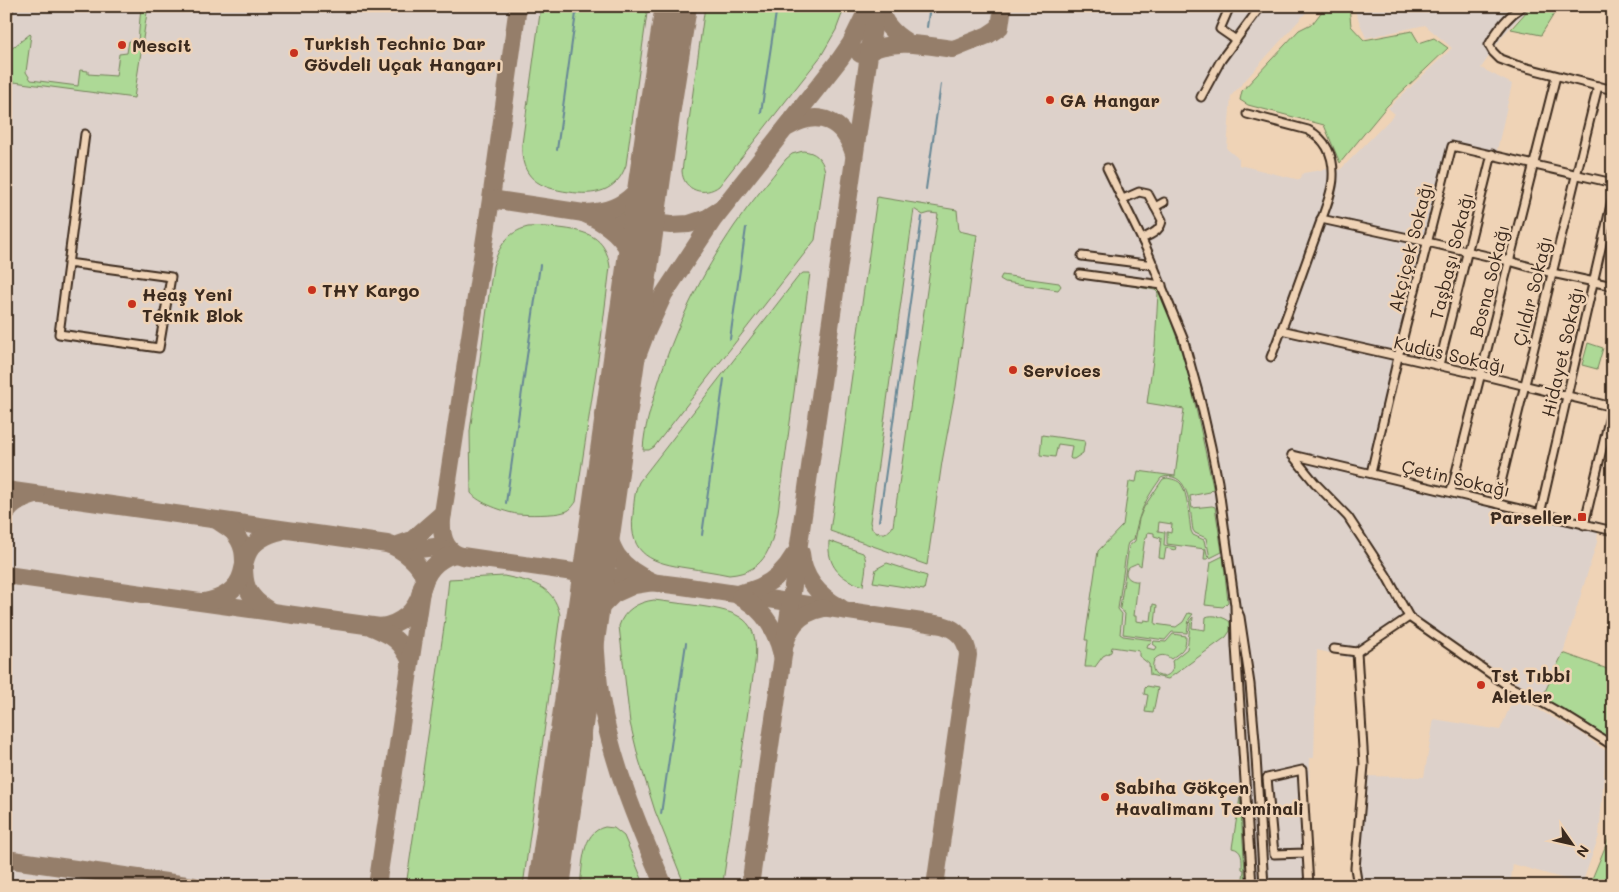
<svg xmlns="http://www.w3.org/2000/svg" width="1619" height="892" font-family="Mali,sans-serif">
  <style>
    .built { fill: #ddd1ca }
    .green { fill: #add996; stroke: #74825a; fill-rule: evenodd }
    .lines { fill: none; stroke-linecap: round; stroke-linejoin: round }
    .stream { stroke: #678896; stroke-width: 2 }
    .taxiway { stroke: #957e6a; stroke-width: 18 }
    .runway { stroke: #957e6a; stroke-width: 42 }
    .minor-casing { stroke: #3b2a1e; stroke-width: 11 }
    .minor { stroke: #efd3b6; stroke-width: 7 }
    .poi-dot { fill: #c8321e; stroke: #efd3b6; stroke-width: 2 }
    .labels { text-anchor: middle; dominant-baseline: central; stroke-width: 5; stroke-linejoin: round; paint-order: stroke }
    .poi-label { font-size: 18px; font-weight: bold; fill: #3b2a1e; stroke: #efd3b6; text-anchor: start }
    .street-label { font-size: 18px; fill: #3b2a1e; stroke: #efd3b6 }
  </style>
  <rect width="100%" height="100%" fill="#efd3b6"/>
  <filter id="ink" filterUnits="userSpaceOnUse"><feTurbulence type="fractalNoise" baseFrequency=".02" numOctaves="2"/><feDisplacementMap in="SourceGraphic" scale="10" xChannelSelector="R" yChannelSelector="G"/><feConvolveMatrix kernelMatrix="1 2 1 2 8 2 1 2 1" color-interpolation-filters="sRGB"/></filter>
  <g filter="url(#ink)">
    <g class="built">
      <polygon points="6,6 1312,6 1231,96 1227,149 1239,159 1239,165 1300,180 1303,173 1327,169 1330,175 1342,168 1395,114 1388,108 1452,48 1425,25 1366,38 1353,6 1527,6 1527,11 1504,34 1481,68 1512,84 1496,155 1452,146 1374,472 1599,522 1597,542 1563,653 1542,698 1509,679 1413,614 1351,658 1317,650 1314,758 1310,758 1307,828 1314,886 6,886"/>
      <polygon points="1514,697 1577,730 1606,751 1599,836 1582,884 1513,864 1510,886 1352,886 1359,776 1424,777 1434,719 1500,730"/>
    </g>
    <g class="green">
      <polygon points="141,6 148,6 134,98 14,82 12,87 6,86 6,53 30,34 31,35 26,72 31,80 78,86 80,70 88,71 88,74 116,76 119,54 127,53 129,41 138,42"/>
      <path d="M541,6H648L626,165C617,192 594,196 569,192C539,188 520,178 522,144Z"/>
      <path d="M705,6H845L836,30L821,56L719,186C705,197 683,191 682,171Z"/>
      <polygon points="1326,6 1349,6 1351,26 1364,40 1412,31 1419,43 1434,38 1448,48 1387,106 1340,163 1324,125 1248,105 1240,100 1242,91 1299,30 1313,23"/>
      <polygon points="1527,6 1559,6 1541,35 1511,29 1527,11"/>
      <path d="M803,151C815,152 822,158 825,171L815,240L654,447L649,450H643C644,428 651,408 657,387C674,329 701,275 735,225C751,202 769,181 786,159L792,154Z"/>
      <path d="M877,197L957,210L959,231L977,235L956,387L942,462L927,565L830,531ZM914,209L923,215L930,213L938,214L893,526C888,535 879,535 872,529L870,522Z"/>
      <path d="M528,227C538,226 549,227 559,228C586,231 606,236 610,267L601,339L576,502C573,506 570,511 564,512C555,515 527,515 517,514C505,512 478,503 471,493L470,431L493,266C499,247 507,232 528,227Z"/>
      <path d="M803,273H810L778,512C772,544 768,572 729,575C715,572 701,570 687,568C654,563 628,556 633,515C634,504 634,492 639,482L798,277Z"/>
      <polygon points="1002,275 1059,283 1061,286 1058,290 1005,282 1000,279"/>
      <path d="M1115,283L1155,288L1161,293L1178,341L1189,376L1213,487V489L1210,492L1190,496L1192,508L1212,506L1215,507L1222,552L1210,558L1206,538L1195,533L1193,530C1190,514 1191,482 1173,477C1168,476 1165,476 1161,478C1145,500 1139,512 1134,539L1128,543L1127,546L1118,609L1122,614L1120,634L1123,636L1152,640L1151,643L1148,644L1147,648L1155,650L1157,647L1153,644L1154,641L1166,642L1173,634L1186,636C1186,650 1181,651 1171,659C1165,654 1159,654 1154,660C1146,681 1178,682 1172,661L1187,649L1191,619L1193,617L1192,628L1205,630L1206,617C1212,614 1225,617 1230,622V631L1226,637L1168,679L1150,675L1149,664L1139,656V651L1112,647L1111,652L1103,656L1095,667H1085L1088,640H1085L1098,551L1123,525L1129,482L1130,481L1136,482L1138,471L1175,476L1184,409L1147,403L1155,346L1158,293L1155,290Z"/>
      <polygon points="1588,343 1603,348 1597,369 1582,365"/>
      <polygon points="1042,435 1085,441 1083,453 1074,459 1071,459 1070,458 1072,446 1058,444 1055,457 1040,455"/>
      <path d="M1167,478C1172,479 1178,480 1181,484C1188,493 1189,520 1191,531L1193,535L1204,540L1208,559H1204L1205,549L1167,544V532L1171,533L1172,524L1159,522L1158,531L1165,532L1164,545L1176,547L1175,550L1166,548L1164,559L1159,558L1161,538L1154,536V533L1148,532L1147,537H1145L1141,566L1137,563C1136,564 1130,566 1129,567C1121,575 1131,582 1138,581L1134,616H1136V621L1143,622L1144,620L1151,621L1153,604L1157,605L1155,624L1176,627L1183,622L1188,613L1193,614L1189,619L1187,633L1172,632L1165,640L1123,634L1125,614L1120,608L1129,546L1135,541L1139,519L1144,507L1163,479Z"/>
      <path d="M829,541L863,553C869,562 864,576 863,586C840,579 827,566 829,541Z"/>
      <polygon points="1223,556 1228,602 1223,607 1205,605 1211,562"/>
      <polygon points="887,563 927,576 924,590 873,582 876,569"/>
      <path d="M504,576C531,582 553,584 560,615L523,886H406L444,627L449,579Z"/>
      <path d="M654,600C669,602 685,604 700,606C739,612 760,618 755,663L723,882L721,886H685L655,811L639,760L630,723L619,626C624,610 638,602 654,600Z"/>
      <polygon points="1563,653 1613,671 1613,741 1583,721 1542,698"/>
      <polygon points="1147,686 1158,688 1153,713 1145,712 1148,695 1144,694 1145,688"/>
      <path d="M1240,797L1246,886H1242L1244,870L1242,869C1242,859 1243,850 1232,848Z"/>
      <path d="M605,827L614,828L624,836L645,886H580C583,866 581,832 605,827Z"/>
      <polygon points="1613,828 1613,886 1589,886"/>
    </g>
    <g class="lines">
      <g class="stream">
        <polyline points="927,27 930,6"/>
        <polyline points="761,113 777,6"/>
        <polyline points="557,150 577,6"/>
        <polyline points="926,189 941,84"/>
        <polyline points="730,339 746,228"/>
        <polyline points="506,503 540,265"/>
        <polyline points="879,521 922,217"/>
        <polyline points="702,535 724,379"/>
        <polyline points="661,814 686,643"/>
      </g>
      <g class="taxiway">
        <path d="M518,6L491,199L442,520C441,537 445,552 462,556L594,575L682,586L942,625C957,629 967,640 968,655L935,886"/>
        <path d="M878,6C884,23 892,33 907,42L904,43"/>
        <polyline points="673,24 678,6"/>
        <path d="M860,54C895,39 915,43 952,49L956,48L988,35L1000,27L1003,6"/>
        <path d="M788,127C819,108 844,121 854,154"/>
        <polyline points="647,197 650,214 657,224"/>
        <polyline points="491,199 643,222 671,225 689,224 707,218 718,211"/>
        <path d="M627,342C635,283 650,241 583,213C621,213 645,192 653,155"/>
        <polyline points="615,423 633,367 645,335 664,294 713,220 840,59 851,43 869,6"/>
        <path d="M6,490L387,544C401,548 424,565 424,581C424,584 421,588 421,592C416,611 400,625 380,627L6,575"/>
        <path d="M6,513C14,502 23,499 36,495"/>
        <path d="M218,521C223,525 230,528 234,533C258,560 225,584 270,611"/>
        <polyline points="395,546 419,549 435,547 455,554"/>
        <polyline points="395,546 412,540 443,513"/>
        <path d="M801,553C803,579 819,596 841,608"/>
        <path d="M591,593C596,628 595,664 601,699C612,764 638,825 664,886"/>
        <path d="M740,593C765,589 782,576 794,555"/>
        <path d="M740,597C764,609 776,629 782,655C788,628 796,614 824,608"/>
        <path d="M204,602C221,599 237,592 242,573C244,565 245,558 249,551C256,539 269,534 281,531"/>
        <path d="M589,619L614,594L634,585L653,582C617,566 611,551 602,514"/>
        <path d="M372,627C392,636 400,639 410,660"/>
        <polyline points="6,859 194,886"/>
        <path d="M377,886L421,591C426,572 435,560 455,554"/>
        <polyline points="551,886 555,843"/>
        <polyline points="750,886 876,6"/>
      </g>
      <polyline class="runway" points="549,886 659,114 676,6"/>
      <defs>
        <g id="minor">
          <polyline points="1230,6 1220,29 1236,40"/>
          <path d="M1523,6C1509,15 1497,30 1489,45L1493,52L1500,59L1516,65L1613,90"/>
          <polyline points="6,22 9,6"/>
          <polyline points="1201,97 1221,60 1261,6"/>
          <path d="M1247,114L1308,130C1326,139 1334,156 1333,177C1333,193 1321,219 1316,235C1301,276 1287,317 1271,357"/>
          <polyline points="1107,168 1147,250 1183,338 1201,403 1211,447 1218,482 1235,605 1236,646 1252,886"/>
          <path d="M1123,199L1139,192L1148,194L1162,220C1161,231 1151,234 1142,239"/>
          <polyline points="1155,207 1164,202"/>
          <polyline points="1321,219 1427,242 1509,261 1552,273 1613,286"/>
          <polyline points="1082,256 1154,265"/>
          <polyline points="68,263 171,277 159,348 59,334 85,134"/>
          <polyline points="1080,274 1162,285"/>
          <polyline points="1281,330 1481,375 1613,407"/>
          <polyline points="1439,365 1492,154"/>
          <path d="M1292,455L1315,483L1348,517L1386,575L1409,617L1508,686C1545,702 1579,724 1613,746"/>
          <polyline points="1292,455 1613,531"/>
          <polyline points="1371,473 1398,357 1452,146 1613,183"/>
          <polyline points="1451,492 1556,76"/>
          <polyline points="1496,503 1598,86"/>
          <polyline points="1540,514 1613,196"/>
          <polyline points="1584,525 1613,403"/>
          <polyline points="1237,610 1240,617 1250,684 1255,741 1264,886"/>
          <polyline points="1334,649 1357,652 1409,617"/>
          <polyline points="1357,652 1364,765 1355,868 1358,886"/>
          <polyline points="1306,853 1274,854 1267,778 1302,770 1309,886"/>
        </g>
      </defs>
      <use href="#minor" class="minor-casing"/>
      <use href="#minor" class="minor"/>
    </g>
  </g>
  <g class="poi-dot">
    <circle cx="122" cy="45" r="5"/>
    <circle cx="294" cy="53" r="5"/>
    <circle cx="1050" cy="100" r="5"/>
    <circle cx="312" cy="290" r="5"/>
    <circle cx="132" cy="304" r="5"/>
    <circle cx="1013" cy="370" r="5"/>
    <rect x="1577" y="512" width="10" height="10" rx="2.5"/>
    <circle cx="1481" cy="685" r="5"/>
    <circle cx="1105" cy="797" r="5"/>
  </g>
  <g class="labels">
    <g class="poi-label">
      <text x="304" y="43">Turkish Technic Dar<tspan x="304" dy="21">Gövdeli Uçak Hangarı</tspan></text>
      <text x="132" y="45">Mescit</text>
      <text x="1060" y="100">GA Hangar</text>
      <text x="322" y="290">THY Kargo</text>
      <text x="142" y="294">Heaş Yeni<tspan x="142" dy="21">Teknik Blok</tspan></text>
      <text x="1023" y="370">Services</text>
      <text x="1572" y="517" text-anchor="end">Parseller</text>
      <text x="1491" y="675">Tst Tıbbi<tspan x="1491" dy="21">Aletler</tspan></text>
      <text x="1115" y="787">Sabiha Gökçen<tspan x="1115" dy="21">Havalimanı Terminali</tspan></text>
    </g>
    <g class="street-label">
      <text transform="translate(1410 247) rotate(-76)">Akçiçek Sokağı</text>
      <text transform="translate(1451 256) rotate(-76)">Taşbaşı Sokağı</text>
      <text transform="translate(1489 281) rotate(-76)">Bosna Sokağı</text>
      <text transform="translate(1532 291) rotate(-76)">Çıldır Sokağı</text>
      <text transform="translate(1562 352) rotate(-77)">Hidayet Sokağı</text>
      <text transform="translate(1450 354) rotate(13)">Kudüs Sokağı</text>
      <text transform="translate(1456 478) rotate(13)">Çetin Sokağı</text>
    </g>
  </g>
  <rect width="1619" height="892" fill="none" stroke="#efd3b6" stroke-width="25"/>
  <rect x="12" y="12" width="1594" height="867" fill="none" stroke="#3b2a1e" stroke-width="2" filter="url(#ink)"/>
  <g transform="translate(1572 844) rotate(124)" stroke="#efd3b6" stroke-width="4" paint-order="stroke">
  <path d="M0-4L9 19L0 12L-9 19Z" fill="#3b2a1e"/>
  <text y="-8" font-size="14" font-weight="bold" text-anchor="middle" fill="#3b2a1e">N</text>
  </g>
</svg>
